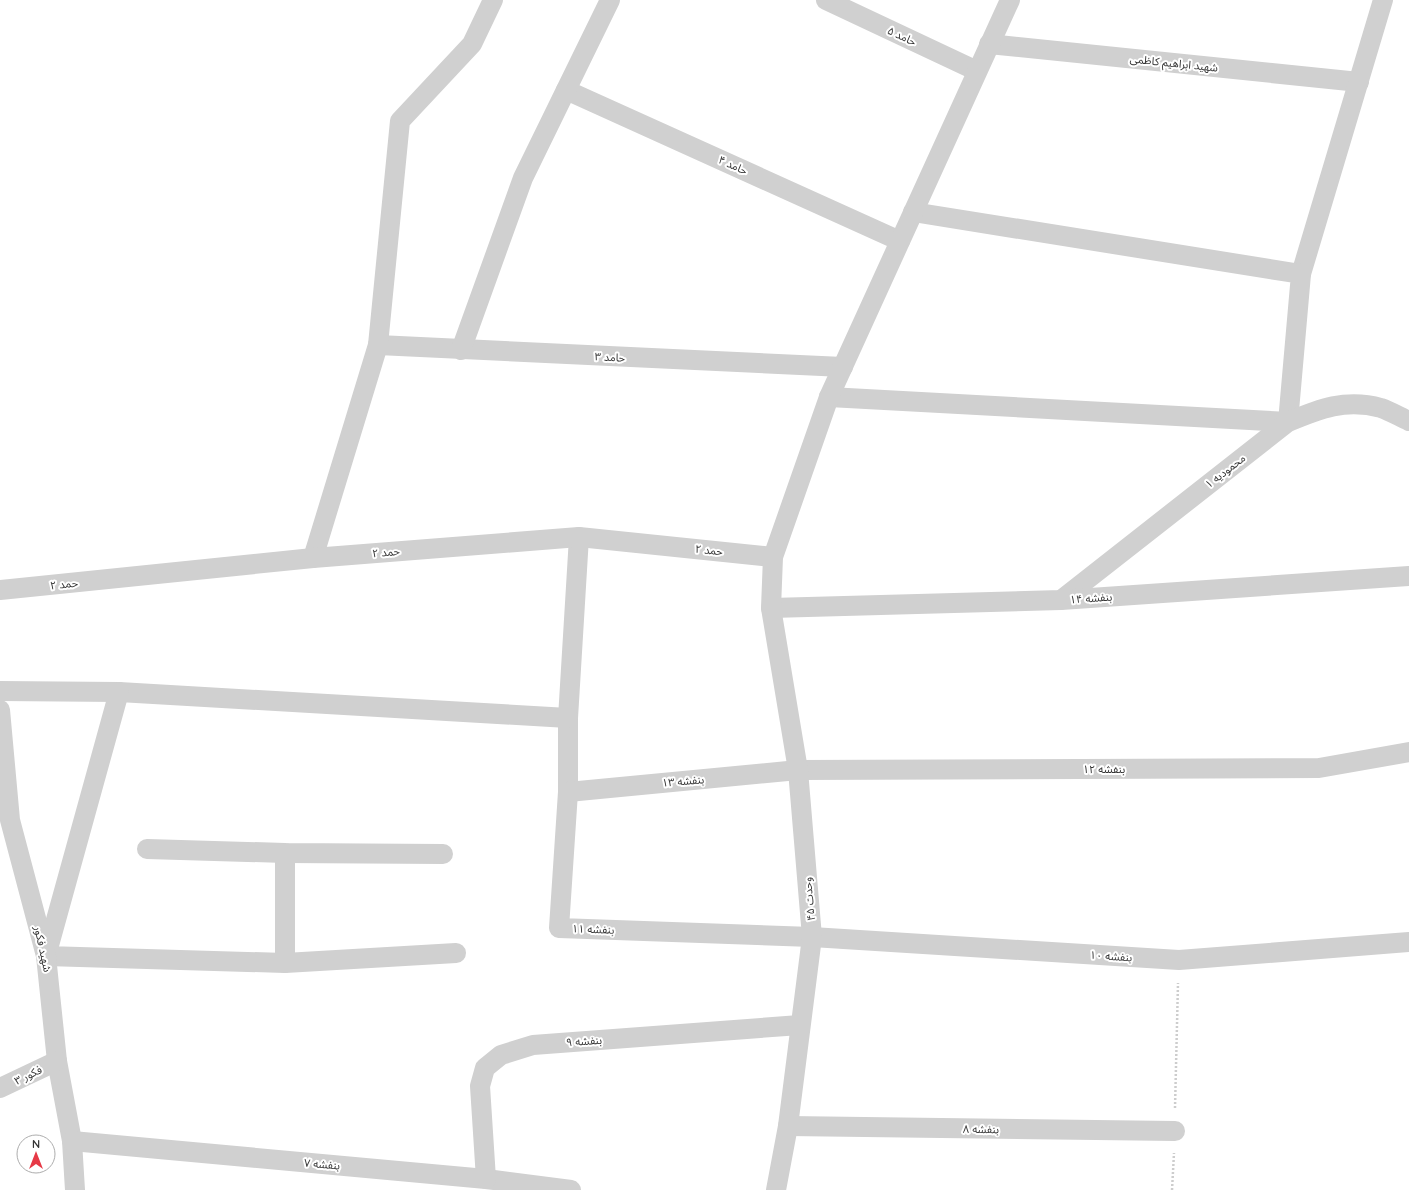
<svg xmlns="http://www.w3.org/2000/svg" width="1409" height="1190" font-family="Quicksand,'Noto Sans Arabic',sans-serif">
  <style>
    .lines { fill: none; stroke-linecap: round; stroke-linejoin: round }
    .path { stroke: #cdcdcd; stroke-width: 2.5; stroke-dasharray: 2 2; stroke-linecap: butt }
    .minor { stroke: #d0d0d0; stroke-width: 20 }
    .labels { text-anchor: middle; dominant-baseline: central; stroke-width: 4; stroke-linejoin: round; paint-order: stroke }
    .street-label { font-size: 11px; fill: #333; stroke: #fff }
  </style>
  <rect width="100%" height="100%" fill="#fff"/>
  <g class="lines">
    <g class="path">
      <polyline points="1175,1108 1178,983"/>
      <polyline points="1172,1190 1174,1153"/>
    </g>
    <g class="minor">
      <polyline points="826,0 977,71"/>
      <polyline points="989,44 1359,82"/>
      <polyline points="566,90 900,241"/>
      <polyline points="1301,274 1383,0"/>
      <polyline points="378,345 843,367"/>
      <polyline points="461,350 523,178 610,0"/>
      <polyline points="829,397 1288,422 1301,274 913,212"/>
      <polyline points="579,537 568,718 568,792 559,928 812,937 1179,960 1409,942"/>
      <polyline points="313,558 378,345 400,121 472,44 493,0"/>
      <polyline points="0,590 313,558 579,537 773,557"/>
      <path d="M1061,600L1288,422C1319,409 1346,398 1381,408C1390,411 1400,417 1409,421"/>
      <polyline points="771,608 1061,600 1409,576"/>
      <polyline points="0,691 119,692 568,718"/>
      <polyline points="119,692 46,956 285,963 456,953"/>
      <polyline points="0,710 10,820 46,956 57,1061 72,1141 75,1190"/>
      <polyline points="568,792 798,770 1319,768 1409,752"/>
      <polyline points="147,849 285,853 443,854"/>
      <polyline points="285,853 285,963"/>
      <polyline points="0,1088 57,1061"/>
      <polyline points="788,1126 1175,1131"/>
      <polyline points="72,1141 486,1179 571,1190"/>
      <polyline points="486,1179 480,1086 485,1068 501,1055 533,1045 800,1025"/>
      <polyline points="776,1190 788,1126 812,937 798,770 771,608 773,557 829,397 1010,0"/>
    </g>
  </g>
  <g class="labels">
    <g class="street-label">
      <text transform="translate(902 36) rotate(25)">حامد ۵</text>
      <text transform="translate(1174 63) rotate(6)">شهید ابراهیم کاظمی</text>
      <text transform="translate(733 165) rotate(24)">حامد ۴</text>
      <text transform="translate(610 357) rotate(3)">حامد ۳</text>
      <text transform="translate(1225 471) rotate(-38)">محمودیه ۱</text>
      <text transform="translate(709 550) rotate(6)">حمد ۲</text>
      <text transform="translate(386 552) rotate(-5)">حمد ۲</text>
      <text transform="translate(64 584) rotate(-6)">حمد ۲</text>
      <text transform="translate(1091 598) rotate(-4)">بنفشه ۱۴</text>
      <text x="1104" y="769">بنفشه ۱۲</text>
      <text transform="translate(683 781) rotate(-5)">بنفشه ۱۳</text>
      <text transform="translate(809 899) rotate(-95)">وحدت ۴۵</text>
      <text transform="translate(593 929) rotate(2)">بنفشه ۱۱</text>
      <text transform="translate(43 949) rotate(78)">شهید فکور</text>
      <text transform="translate(1111 956) rotate(4)">بنفشه ۱۰</text>
      <text transform="translate(584 1041) rotate(-4)">بنفشه ۹</text>
      <text transform="translate(28 1075) rotate(-26)">فکور ۳</text>
      <text transform="translate(981 1129) rotate(1)">بنفشه ۸</text>
      <text transform="translate(322 1164) rotate(5)">بنفشه ۷</text>
    </g>
  </g>
  <g transform="translate(36 1154)"><circle r="19" fill="#ffffff" stroke="#adadad"/>
  <path d="M0-3L7 15L0 10L-7 15Z" fill="#e63946"/>
  <text y="-6" font-size="11" font-weight="bold" text-anchor="middle" fill="#333333">N</text>
  </g>
</svg>
